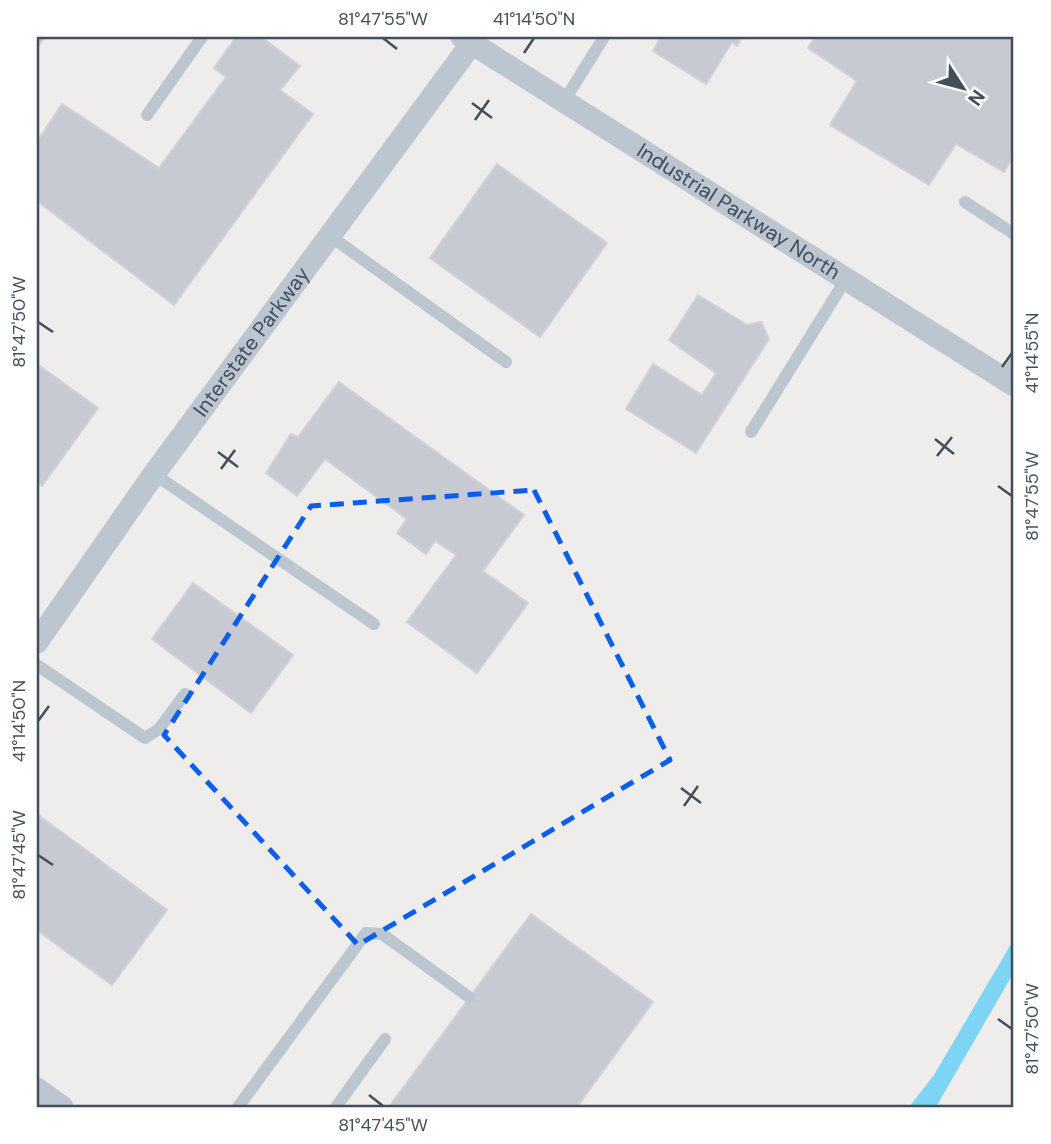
<svg xmlns="http://www.w3.org/2000/svg" width="1051" height="1144" font-family="'DM Sans',sans-serif">
  <style>
    .water { fill: #7ed4f3 }
    .building { fill: #c7cad3; stroke: #cfd2d9; stroke-width: 2 }
    .lines { fill: none; stroke-linecap: round; stroke-linejoin: round }
    .lane { stroke: #bbc6d0; stroke-width: 12 }
    .street { stroke: #bbc6d0; stroke-width: 23 }
    .marked { fill: none; stroke: #095fec; stroke-width: 5; stroke-dasharray: 14 9; stroke-linejoin: round }
    .ticks { fill: none; stroke: #434e5b; stroke-width: 2.5 }
    .labels { text-anchor: middle; dominant-baseline: central; stroke-width: 7; stroke-linejoin: round; paint-order: stroke }
    .street-label { font-size: 21px; fill: #434e5b; stroke: #fff }
    .neatline { fill: none; stroke: #434e5b; stroke-width: 2.5 }
    .ticks-label { font-size: 18px; text-anchor: middle; fill: #434e5b }
  </style>
  <rect width="100%" height="100%" fill="#efecec"/>
  <polygon class="water" points="1014,939 1014,972 936,1107 909,1107 934,1075"/>
  <g class="building">
    <polygon points="37,37 45,37 37,48"/>
    <polygon points="236,37 261,37 300,66 280,90 313,114 174,305 37,201 37,142 62,104 159,168 226,77 214,68"/>
    <polygon points="661,37 742,37 737,46 732,42 706,84 653,51"/>
    <polygon points="815,37 1014,37 1014,155 1004,172 956,144 929,185 830,125 857,81 808,48"/>
    <polygon points="497,164 607,243 540,337 430,258"/>
    <polygon points="698,295 747,325 761,322 769,339 696,453 626,409 653,364 702,395 716,373 669,340"/>
    <polygon points="37,364 98,408 42,486 37,483"/>
    <polygon points="339,382 524,515 483,571 528,603 477,673 407,622 456,555 435,541 426,554 397,533 407,519 325,459 297,496 266,473 291,434 298,437"/>
    <polygon points="193,583 293,655 251,713 152,639"/>
    <polygon points="37,814 167,910 112,985 37,930"/>
    <polygon points="531,914 653,1002 577,1107 389,1107"/>
  </g>
  <g class="lines">
    <g class="lane">
      <polyline points="564,101 604,37"/>
      <polyline points="147,115 202,37"/>
      <polyline points="965,202 1014,234"/>
      <polyline points="330,236 506,362"/>
      <polyline points="1004,379 1014,363"/>
      <polyline points="751,432 846,279"/>
      <polyline points="154,474 374,624"/>
      <polyline points="37,665 145,738 159,729 185,694"/>
      <polyline points="238,1107 366,933 382,934 469,997"/>
      <polyline points="336,1107 385,1039"/>
    </g>
    <g class="street">
      <path id="s1" d="M462,37L1014,385"/>
      <path id="s2" d="M37,642L154,474L472,43"/>
      <polyline points="37,1089 62,1107"/>
    </g>
  </g>
  <path class="marked" d="M534,490L670,760L358,945L164,735L311,506Z"/>
  <path class="ticks" d="M383,38L397,49M524,53L534,38M472,103L492,118M475,120L489,100M38,322L53,332M1002,367L1012,353M935,439L954,454M218,452L238,467M937,456L952,437M221,469L235,450M998,486L1012,496M38,721L49,706M681,788L701,803M684,806L698,786M38,855L53,865M998,1019L1012,1029M369,1095L383,1106"/>
  <g class="labels">
    <g class="street-label">
      <text stroke="none"><textPath href="#s1" startOffset="327">Industrial Parkway North</textPath></text>
      <text stroke="none"><textPath href="#s2" startOffset="369">Interstate Parkway</textPath></text>
    </g>
  </g>
  <rect width="1051" height="1144" fill="none" stroke="#ffffff" stroke-width="77"/>
  <g transform="translate(963 88) rotate(126)" stroke="#ffffff" stroke-width="5" paint-order="stroke">
  <path d="M0-5L12 26L0 18L-12 26Z" fill="#434e5b"/>
  <text y="-10" font-size="19" font-weight="bold" text-anchor="middle" fill="#434e5b">N</text>
  </g>
  <rect x="38" y="38" width="974" height="1068" class="neatline"/>
  <g class="ticks-label">
    <text x="383" y="25">81°47'55"W</text>
    <text x="534" y="25">41°14'50"N</text>
    <text transform="translate(19 322) rotate(-90)" y="6">81°47'50"W</text>
    <text transform="translate(1032 353) rotate(-90)" y="6">41°14'55"N</text>
    <text transform="translate(1032 496) rotate(-90)" y="6">81°47'55"W</text>
    <text transform="translate(19 721) rotate(-90)" y="6">41°14'50"N</text>
    <text transform="translate(19 855) rotate(-90)" y="6">81°47'45"W</text>
    <text transform="translate(1032 1029) rotate(-90)" y="6">81°47'50"W</text>
    <text x="383" y="1131">81°47'45"W</text>
  </g>
</svg>
